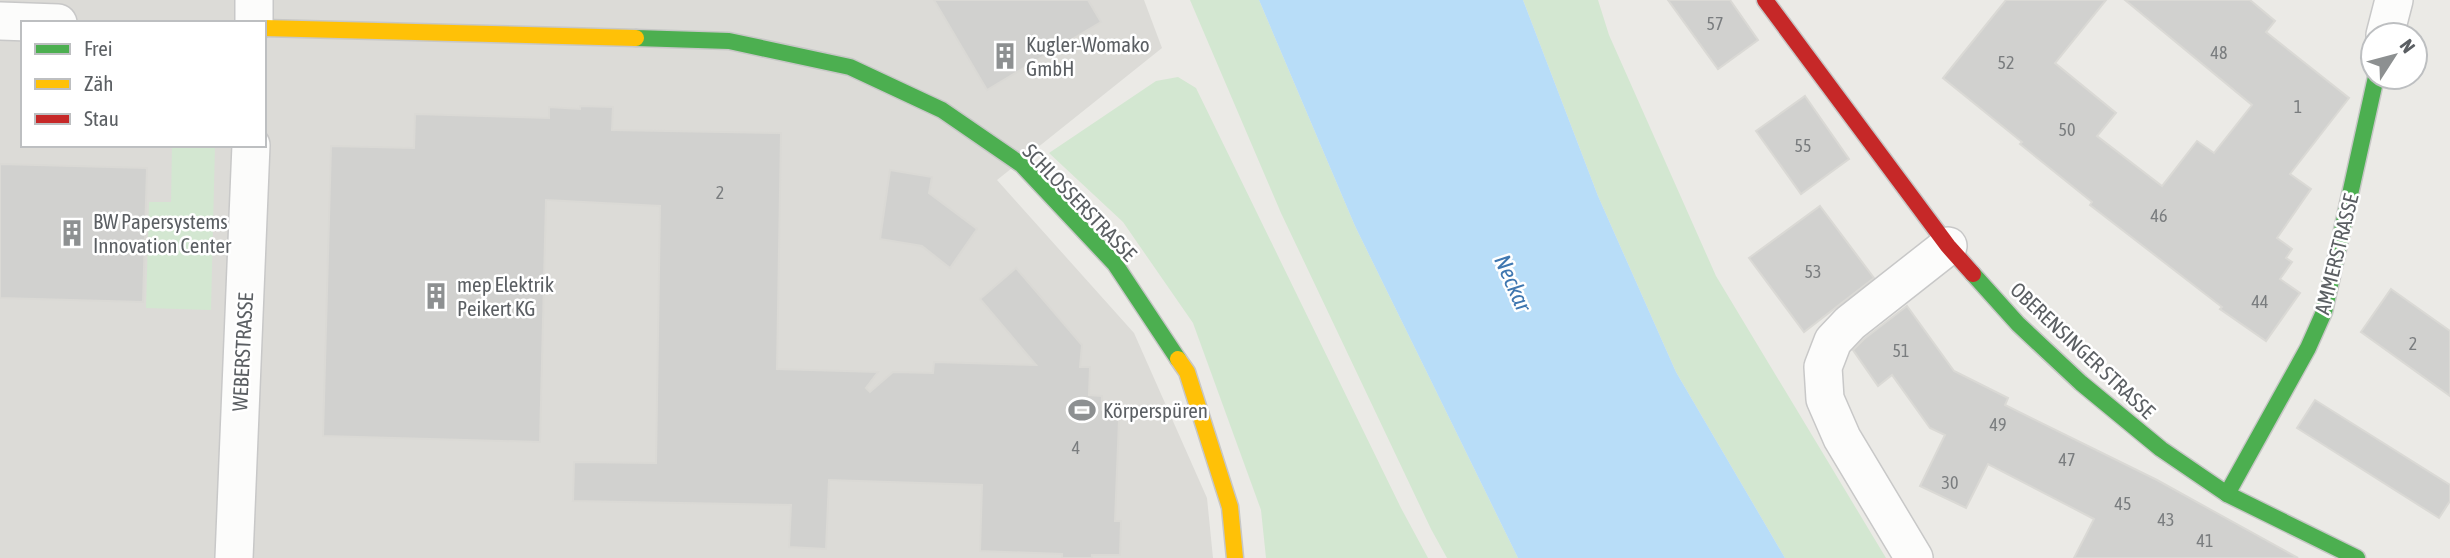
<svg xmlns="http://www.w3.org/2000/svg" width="2450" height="558" font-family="'Asap Condensed',sans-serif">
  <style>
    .industrial { fill: #dcdbd7; fill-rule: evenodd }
    .green { fill: #d3e7d1 }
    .water { fill: #b8ddf8 }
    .building { fill: #d1d1cf; stroke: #dad9d5; stroke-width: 2 }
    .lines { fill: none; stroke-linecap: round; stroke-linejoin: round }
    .street-casing { stroke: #c8c8c8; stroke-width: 40 }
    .fast-casing { stroke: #c7c7c6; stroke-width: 19 }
    .slow-casing { stroke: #c7c7c6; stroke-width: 19 }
    .jam-casing { stroke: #c7c7c6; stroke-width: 19 }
    .street { stroke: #fcfcfb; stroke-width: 37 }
    .fast { stroke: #4caf50; stroke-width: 16 }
    .slow { stroke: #ffc107; stroke-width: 16 }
    .jam { stroke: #c62828; stroke-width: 16 }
    .labels { text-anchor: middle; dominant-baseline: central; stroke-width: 5; stroke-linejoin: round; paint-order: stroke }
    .number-label { font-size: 18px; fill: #7a7d7f }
    .poi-label { font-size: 21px; fill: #5b5f63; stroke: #fff; text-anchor: start }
    .street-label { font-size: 21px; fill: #5b5f63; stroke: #fff }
    .water-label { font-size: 23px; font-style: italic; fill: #3f77b0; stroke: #fff }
  </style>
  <rect width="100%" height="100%" fill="#ebeae6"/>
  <path class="industrial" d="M0,0H1144L1162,48L997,180L1134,333L1207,498L1213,558H0ZM23,23H264V145H23Z"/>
  <g class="green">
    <polygon points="1190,0 1259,0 1355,226 1518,558 1447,558 1431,529 1281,213"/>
    <polygon points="1523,0 1598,0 1609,35 1716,276 1886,558 1785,558 1676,372 1598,196"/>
    <polygon points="1178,77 1196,88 1401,508 1428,558 1266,558 1261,510 1193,323 1123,222 1049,153 1156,81"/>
    <polygon points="172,145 215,145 211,310 146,308 149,202 171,202"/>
  </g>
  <polygon class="water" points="1259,0 1523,0 1598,196 1676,372 1785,558 1518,558 1355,226"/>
  <g class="building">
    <polygon points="934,0 1088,0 1101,22 987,90"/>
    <polygon points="1668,0 1730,0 1758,40 1718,69"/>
    <polygon points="2006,0 2106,0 2055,63 2116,113 2097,136 2162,186 2197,141 2214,153 2252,105 2125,0 2250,0 2275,21 2266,32 2349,98 2290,174 2311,189 2277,238 2292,249 2286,258 2292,262 2280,279 2300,293 2266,341 2220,309 2222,307 2090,205 2092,202 2020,144 2022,142 1943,78"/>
    <polygon points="1805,96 1849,159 1801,194 1756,131"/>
    <polygon points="580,106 613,107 612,130 781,133 777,369 878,372 866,388 870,392 893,372 933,373 934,362 1036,365 980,299 1016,268 1082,345 1080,367 1090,367 1089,395 1102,396 1102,410 1112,410 1111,419 1119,420 1115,521 1121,521 1120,555 1092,555 1092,558 1062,558 1062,554 980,551 982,485 829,480 826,549 789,547 791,505 573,501 574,462 656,463 660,206 546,200 540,442 323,436 331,146 414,148 415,114 549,118 549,107 580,109"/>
    <polygon points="0,164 147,168 143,302 0,298"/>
    <polygon points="890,170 932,177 929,193 977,229 950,268 922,246 880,239"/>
    <polygon points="1820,206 1874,278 1804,332 1749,258"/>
    <polygon points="2391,289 2450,331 2450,396 2361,332"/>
    <polygon points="1907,306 1954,371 2008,398 2005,405 2157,480 2298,558 2074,558 2094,519 1988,464 1966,508 1920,486 1945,435 1930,428 1892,375 1878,386 1853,350 1864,339"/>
    <polygon points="2315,400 2450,485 2450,501 2439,518 2297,428"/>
  </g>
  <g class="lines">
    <defs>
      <g id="street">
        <polyline points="254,0 254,23"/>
        <polyline points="0,21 58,23"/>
        <polyline points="2385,35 2394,0"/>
        <polyline points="234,558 251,145"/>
        <polyline points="1914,558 1842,438 1825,399 1823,367 1833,341 1850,323 1948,246"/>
      </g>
      <g id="fast">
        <polyline points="636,38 729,41 850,67 942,110 1022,165 1115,264 1178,359"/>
        <polyline points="1973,274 2018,324 2081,383 2161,449 2227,494 2357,558"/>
        <polyline points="2227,494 2308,348 2324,312 2376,77"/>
      </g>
      <g id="slow">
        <polyline points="264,28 636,38"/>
        <polyline points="1178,359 1187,372 1230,507 1235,558"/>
      </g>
      <polyline id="jam" points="1765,0 1948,246 1973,274"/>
    </defs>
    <use href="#street" class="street-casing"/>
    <use href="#fast" class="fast-casing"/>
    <use href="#slow" class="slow-casing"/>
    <use href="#jam" class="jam-casing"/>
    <use href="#street" class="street"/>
    <use href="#fast" class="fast"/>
    <use href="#slow" class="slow"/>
    <use href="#jam" class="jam"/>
  </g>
  <defs>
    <symbol id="building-bare" viewBox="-9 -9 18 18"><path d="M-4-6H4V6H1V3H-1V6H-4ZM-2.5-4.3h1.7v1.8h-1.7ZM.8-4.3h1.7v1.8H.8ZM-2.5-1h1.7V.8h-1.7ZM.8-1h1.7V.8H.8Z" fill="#8d9091" stroke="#fff" stroke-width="2.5" paint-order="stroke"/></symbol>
    <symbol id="stadium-bare" viewBox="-9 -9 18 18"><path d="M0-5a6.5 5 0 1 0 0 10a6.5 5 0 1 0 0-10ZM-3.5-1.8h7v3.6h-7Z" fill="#8d9091" stroke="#fff" stroke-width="2.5" paint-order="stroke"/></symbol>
  </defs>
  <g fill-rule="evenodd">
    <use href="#building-bare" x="986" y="37" width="38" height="38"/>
    <use href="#building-bare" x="53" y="214" width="38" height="38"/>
    <use href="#building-bare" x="417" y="277" width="38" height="38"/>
    <use href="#stadium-bare" x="1063" y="391" width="38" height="38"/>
  </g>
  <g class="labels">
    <g class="number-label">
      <text x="1715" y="23">57</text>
      <text x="2219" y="52">48</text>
      <text x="2006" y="62">52</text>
      <text x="2298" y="106">1</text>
      <text x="2067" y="129">50</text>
      <text x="1803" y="145">55</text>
      <text x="720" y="192">2</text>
      <text x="2159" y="215">46</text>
      <text x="1813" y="271">53</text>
      <text x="2260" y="301">44</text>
      <text x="2413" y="343">2</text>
      <text x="1901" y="350">51</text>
      <text x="1998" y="424">49</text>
      <text x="1076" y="447">4</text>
      <text x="2067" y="459">47</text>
      <text x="1950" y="482">30</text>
      <text x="2123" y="503">45</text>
      <text x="2166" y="519">43</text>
      <text x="2205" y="540">41</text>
    </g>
    <g class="poi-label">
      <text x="1026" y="44">Kugler-Womako<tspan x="1026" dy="24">GmbH</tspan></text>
      <text x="93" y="221">BW Papersystems<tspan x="93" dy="24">Innovation Center</tspan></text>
      <text x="457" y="284">mep Elektrik<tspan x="457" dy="24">Peikert KG</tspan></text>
      <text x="1103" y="410">Körperspüren</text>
    </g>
    <g class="street-label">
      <text transform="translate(1080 202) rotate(46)">SCHLOSSERSTRASSE</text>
      <text transform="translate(2336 254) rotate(-76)">AMMERSTRASSE</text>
      <text transform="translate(2083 350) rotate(43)">OBERENSINGER STRASSE</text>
      <text transform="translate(242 352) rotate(-87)">WEBERSTRASSE</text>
    </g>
    <g class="water-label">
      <text transform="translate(1513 283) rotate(66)">Neckar</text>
    </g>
  </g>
  <rect x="21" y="21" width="245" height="126" fill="#ffffff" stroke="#bdbfc1" stroke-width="2"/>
  <rect x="35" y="44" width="35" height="10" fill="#4caf50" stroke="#bdbfc1" stroke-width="2"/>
  <text x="84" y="56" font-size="21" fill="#5b5f63">Frei</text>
  <rect x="35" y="79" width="35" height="10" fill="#ffc107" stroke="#bdbfc1" stroke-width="2"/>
  <text x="84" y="91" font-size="21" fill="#5b5f63">Zäh</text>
  <rect x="35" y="114" width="35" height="10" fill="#c62828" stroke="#bdbfc1" stroke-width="2"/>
  <text x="84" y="126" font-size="21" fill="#5b5f63">Stau</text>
  <g transform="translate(2394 56) rotate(54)"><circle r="33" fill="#ffffff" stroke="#bdbfc1" stroke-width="2"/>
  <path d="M0-5L12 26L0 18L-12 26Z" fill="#8d9091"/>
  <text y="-10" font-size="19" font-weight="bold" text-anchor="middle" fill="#5b5f63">N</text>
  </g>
</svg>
